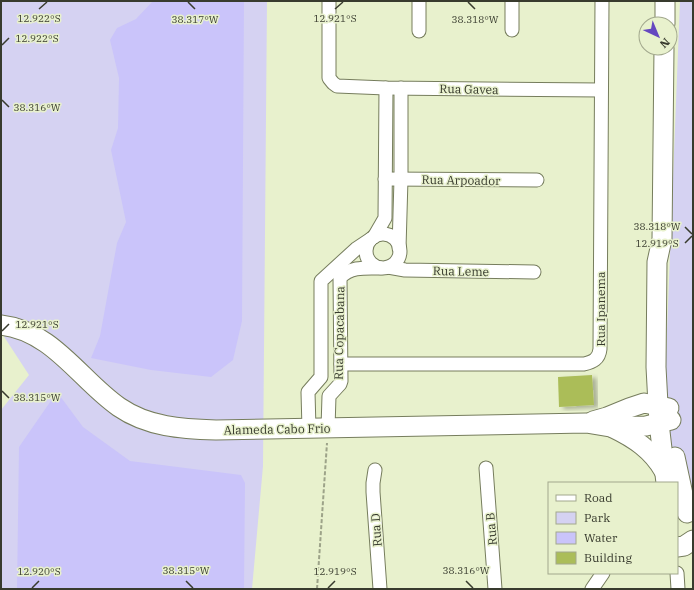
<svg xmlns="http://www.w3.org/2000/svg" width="694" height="590" font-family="'IBM Plex Serif',serif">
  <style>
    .green { fill: #d5d2f2 }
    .water { fill: #cac4fa }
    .building { fill: #abbd59; filter: url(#shadow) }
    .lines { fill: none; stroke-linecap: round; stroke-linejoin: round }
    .street-casing { stroke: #767d5d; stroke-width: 15 }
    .secondary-casing { stroke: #767d5d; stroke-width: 21 }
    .path { stroke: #9da389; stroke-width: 2; stroke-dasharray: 4 2; stroke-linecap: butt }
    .street { stroke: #fff; stroke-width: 13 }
    .secondary { stroke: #fff; stroke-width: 19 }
    .ticks { fill: none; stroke: #383b2e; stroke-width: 1.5 }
    .labels { text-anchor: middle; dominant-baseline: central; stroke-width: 3; stroke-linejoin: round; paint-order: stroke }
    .street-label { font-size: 12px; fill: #383b2e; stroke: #e8f1cd }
    .ticks-label { font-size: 10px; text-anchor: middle; fill: #383b2e; stroke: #e8f1cd; stroke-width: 3; stroke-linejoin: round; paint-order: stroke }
  </style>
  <defs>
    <filter id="shadow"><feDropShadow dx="4.5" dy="2.5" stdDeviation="2" flood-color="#0004"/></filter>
  </defs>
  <rect width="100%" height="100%" fill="#e8f1cd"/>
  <g class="green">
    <polygon points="1,1 267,1 263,466 252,589 1,589 1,410 29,375 1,332"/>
    <polygon points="680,1 693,1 693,505 677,483 661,483"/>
  </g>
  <g class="water">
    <polygon points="153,1 244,1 242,321 233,360 211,377 151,370 91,358 100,336 117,243 126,222 111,150 118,128 119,78 110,40 117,28 136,19"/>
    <polygon points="57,392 83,427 130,461 241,475 245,483 244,589 17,589 19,447"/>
  </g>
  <polygon class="building" points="592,375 594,405 559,407 558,377"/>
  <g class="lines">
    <defs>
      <g id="street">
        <polyline points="329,1 329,78 333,83 337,86 386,88 601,90"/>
        <polyline points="512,30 512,1"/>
        <polyline points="419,31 419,1"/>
        <polyline points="385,179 537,180"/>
        <circle cx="383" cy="251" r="17"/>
        <polyline points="374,237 385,218 386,88"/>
        <polyline points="399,248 401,179 401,88"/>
        <polyline points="388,267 405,270 534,272"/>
        <path d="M341,364H584C593,362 599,359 600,349L602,1"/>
        <path d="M328,428L329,396L340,384L341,381L340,278C350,266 367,268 381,268"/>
        <polyline points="309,429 308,392 321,377 321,281 356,249 371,239"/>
        <polyline points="486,468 495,589"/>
        <polyline points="375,470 373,483 373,492 380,589"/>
        <polyline points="677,573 678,589"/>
        <polyline points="592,589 603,573"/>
      </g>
      <g id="secondary">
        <polyline points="665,24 665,1"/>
        <polyline points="664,48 662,239 657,262 656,367 659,423 666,483"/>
        <path d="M1,325C53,331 80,380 119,407C148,427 182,429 216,430L586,423L610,427L646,426L671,420"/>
        <polyline points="593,421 607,417 629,408 644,403 669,408"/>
        <path d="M613,428C634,438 652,450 664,471"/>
        <polyline points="675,457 687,513"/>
        <polyline points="677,547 684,546 693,540"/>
      </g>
    </defs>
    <use href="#street" class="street-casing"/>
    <use href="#secondary" class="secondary-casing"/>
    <polyline class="path" points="317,589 327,443"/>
    <use href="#street" class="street"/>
    <use href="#secondary" class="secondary"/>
  </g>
  <path class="ticks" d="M188,2L195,9M468,2L475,9M39,9L47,2M335,9L343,2M2,45L9,38M2,100L9,107M685,227L692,234M685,243L692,236M2,331L9,324M2,391L9,398M186,581L193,588M466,581L473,588M32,588L39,581M328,588L335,581"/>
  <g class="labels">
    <g class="street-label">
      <text transform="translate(469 89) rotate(1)">Rua Gavea</text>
      <text transform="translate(461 180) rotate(1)">Rua Arpoador</text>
      <text transform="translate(461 271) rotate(1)">Rua Leme</text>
      <text transform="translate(600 309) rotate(-90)">Rua Ipanema</text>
      <text transform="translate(339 333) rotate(-89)">Rua Copacabana</text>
      <text transform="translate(277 429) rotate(-1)">Alameda Cabo Frio</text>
      <text transform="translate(491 529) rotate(-95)">Rua B</text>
      <text transform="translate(376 530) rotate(-94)">Rua D</text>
    </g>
  </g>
  <g class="ticks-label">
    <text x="39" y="22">12.922°S</text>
    <text x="335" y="22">12.921°S</text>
    <text x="195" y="23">38.317°W</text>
    <text x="475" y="23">38.318°W</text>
    <text x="37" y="42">12.922°S</text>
    <text x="37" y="111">38.316°W</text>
    <text x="657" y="230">38.318°W</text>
    <text x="657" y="247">12.919°S</text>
    <text x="37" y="328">12.921°S</text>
    <text x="37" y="401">38.315°W</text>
    <text x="186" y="574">38.315°W</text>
    <text x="466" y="574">38.316°W</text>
    <text x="39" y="575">12.920°S</text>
    <text x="335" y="575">12.919°S</text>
  </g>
  <rect width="694" height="590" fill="none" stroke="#383b2e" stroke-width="4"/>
  <rect x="548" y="482" width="130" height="92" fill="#e8f1cd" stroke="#a2a88d"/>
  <rect x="556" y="495" width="20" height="6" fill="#ffffff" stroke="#a2a88d"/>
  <text x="584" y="502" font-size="12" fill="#383b2e">Road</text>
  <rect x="556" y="512" width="20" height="12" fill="#d5d2f2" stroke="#a2a88d"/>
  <text x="584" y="522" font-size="12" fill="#383b2e">Park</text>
  <rect x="556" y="532" width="20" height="12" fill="#cac4fa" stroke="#a2a88d"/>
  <text x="584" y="542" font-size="12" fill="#383b2e">Water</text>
  <rect x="556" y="552" width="20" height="12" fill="#abbd59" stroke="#a2a88d"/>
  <text x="584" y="562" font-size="12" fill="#383b2e">Building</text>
  <g transform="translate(658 36) rotate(136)"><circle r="19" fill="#e8f1cd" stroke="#a2a88d"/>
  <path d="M0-3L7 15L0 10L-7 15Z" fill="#6547c0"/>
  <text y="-6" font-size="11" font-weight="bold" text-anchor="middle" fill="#383b2e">N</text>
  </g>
</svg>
